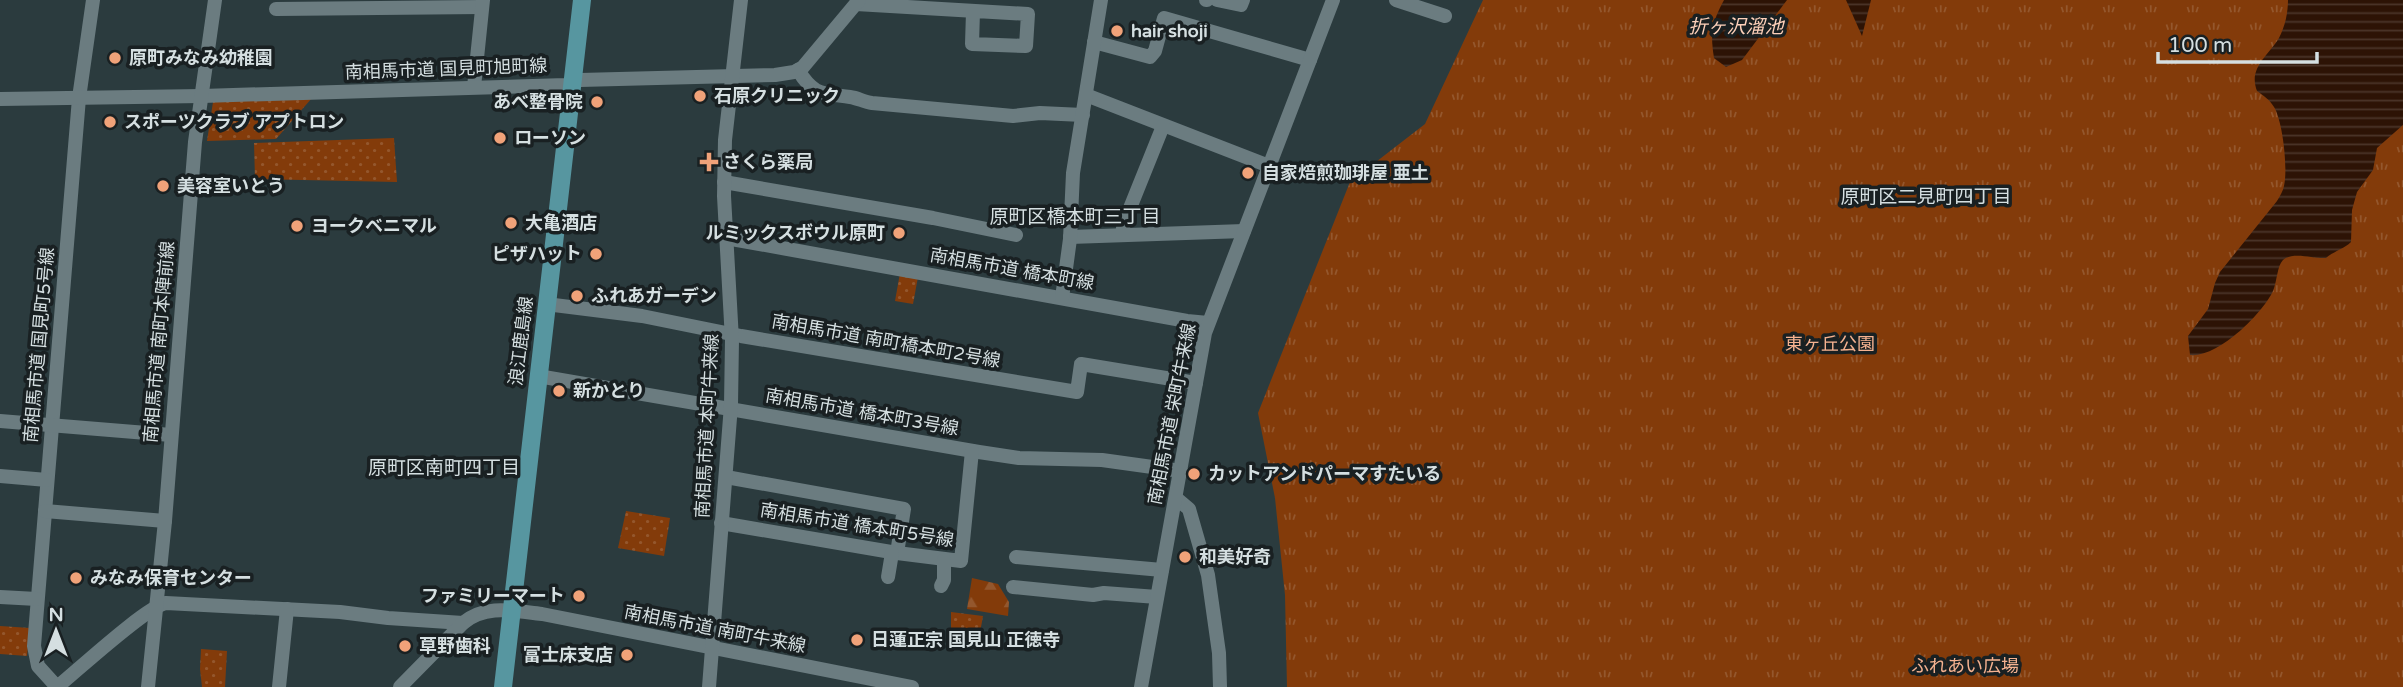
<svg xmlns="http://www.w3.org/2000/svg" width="2403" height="687" font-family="'Varela Round','Noto Sans JP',sans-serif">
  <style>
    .grass { fill: url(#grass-dots) }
    .forest { fill: url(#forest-firs) }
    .park { fill: url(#park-tufts) }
    .water { fill: url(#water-rules) }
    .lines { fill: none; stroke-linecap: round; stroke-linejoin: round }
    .minor { stroke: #6b7c80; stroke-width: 14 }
    .major { stroke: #5796a0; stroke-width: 18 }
    .poi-dot { fill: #f0a279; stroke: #192022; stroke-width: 2.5 }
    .labels { text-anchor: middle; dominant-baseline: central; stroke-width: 7; stroke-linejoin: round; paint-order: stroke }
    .poi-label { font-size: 18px; font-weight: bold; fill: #d5dfe1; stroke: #192022; text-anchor: start }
    .street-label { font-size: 18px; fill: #d5dfe1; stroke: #192022 }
    .park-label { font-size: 18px; fill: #f5b290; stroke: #192022 }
    .water-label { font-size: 19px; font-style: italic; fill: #fdd0b9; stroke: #192022 }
    .neighbourhood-label { font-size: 19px; fill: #d5dfe1; stroke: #192022 }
  </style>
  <defs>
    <pattern id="grass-dots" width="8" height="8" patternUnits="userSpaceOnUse" patternTransform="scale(1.75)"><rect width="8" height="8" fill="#833b0a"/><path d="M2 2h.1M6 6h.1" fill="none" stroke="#94572d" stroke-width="1.8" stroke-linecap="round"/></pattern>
    <pattern id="forest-firs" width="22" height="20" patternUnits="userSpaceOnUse" patternTransform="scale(1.75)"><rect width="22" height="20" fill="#833b0a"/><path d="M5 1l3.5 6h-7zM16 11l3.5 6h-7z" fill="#94572d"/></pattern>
    <pattern id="park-tufts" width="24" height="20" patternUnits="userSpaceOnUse" patternTransform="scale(1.75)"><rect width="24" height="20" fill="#833b0a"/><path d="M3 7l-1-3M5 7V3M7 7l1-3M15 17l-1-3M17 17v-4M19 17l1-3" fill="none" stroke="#94572d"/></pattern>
    <pattern id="water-rules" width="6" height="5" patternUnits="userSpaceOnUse" patternTransform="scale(1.75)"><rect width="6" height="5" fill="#2d1305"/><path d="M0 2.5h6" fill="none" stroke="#4b3529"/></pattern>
  </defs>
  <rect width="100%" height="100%" fill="#2b3b3e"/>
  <g class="grass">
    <polygon points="312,98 276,139 207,141 213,102"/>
    <polygon points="394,138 397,182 255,179 254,143"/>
    <polygon points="900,273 918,277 913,304 895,301"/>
    <polygon points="626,511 670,518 664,556 618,548"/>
    <polygon points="951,612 983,616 977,649 951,644"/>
    <polygon points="0,626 30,628 27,656 0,654"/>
    <polygon points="201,649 227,651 225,687 202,687 200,669"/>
  </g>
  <polygon class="forest" points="972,578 998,584 1009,602 1008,616 967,609"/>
  <polygon class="park" points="1483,0 2403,0 2403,687 1287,687 1285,595 1275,498 1258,413 1350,182 1425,124"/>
  <g class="water">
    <path d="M1724,0H1787L1742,60L1726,67L1714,58C1710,33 1712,22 1724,0Z"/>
    <polygon points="1846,0 1871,0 1862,36"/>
    <path d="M2288,0H2403V125L2377,148L2373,170L2357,192L2352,210L2351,242C2344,249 2334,251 2326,258C2314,259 2293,251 2283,260C2277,266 2277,282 2273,291C2262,314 2218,358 2190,355L2188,336L2208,309L2215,283L2220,272L2277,201C2280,196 2283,191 2284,186C2288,169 2283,122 2274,107C2269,99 2264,96 2257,91C2248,68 2268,56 2279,38C2285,26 2288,13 2288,0Z"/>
  </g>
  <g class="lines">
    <g class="minor">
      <path d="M93,0L79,98L34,646L38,666L57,687C77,671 147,606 166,603L340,612L388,618L463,623"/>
      <polyline points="1206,0 1207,0"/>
      <polyline points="1217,0 1241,5 1243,0"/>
      <polyline points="1396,0 1445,16"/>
      <polyline points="856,4 1028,14 1026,46 972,44 973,12"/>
      <polyline points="276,9 482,7"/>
      <polyline points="1094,42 1150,57 1155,51 1164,18 1310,60"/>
      <path d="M798,70C814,96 822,93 850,97C858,98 864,102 872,103L1013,116L1040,113L1083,115"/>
      <polyline points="474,87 483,0"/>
      <polyline points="1086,95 1269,166"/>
      <polyline points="0,99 202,96 566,85 580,80 775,75 794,72 803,67 859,0"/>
      <polyline points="724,182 933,218 1016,235"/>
      <polyline points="1122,234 1124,223 1163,126"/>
      <polyline points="1070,237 1244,231"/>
      <polyline points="726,238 1187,321 1208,323"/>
      <polyline points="1062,298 1070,239 1073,173 1101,0"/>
      <polyline points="546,304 642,316 741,336 1077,392 1081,364 1196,383"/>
      <polyline points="538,376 979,452 1019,458 1102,460 1181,471"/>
      <polyline points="0,421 171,435"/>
      <polyline points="0,476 47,480"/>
      <polyline points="726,477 904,509 897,553"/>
      <polyline points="1176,498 1189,509 1208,575 1219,653 1220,687"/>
      <polyline points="45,511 165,521"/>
      <polyline points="721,523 897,553 961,561 972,451"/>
      <polyline points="1016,557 1162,570"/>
      <polyline points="888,577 892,553"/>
      <polyline points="941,586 944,580 944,560"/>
      <polyline points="1013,587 1093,595 1104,593 1157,597"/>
      <polyline points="0,597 37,599"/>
      <polyline points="148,687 165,521 195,142 215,0"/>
      <polyline points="279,687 287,609"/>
      <path d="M400,687L463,623C486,604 513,611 542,614L912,687"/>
      <polyline points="709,687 731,405 732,340 724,196 725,140 741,0"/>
      <polyline points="1141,687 1205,333 1333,0"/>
    </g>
    <polyline class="major" points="503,687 582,0"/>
  </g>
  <g class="poi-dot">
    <circle cx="1117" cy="31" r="7"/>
    <circle cx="115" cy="58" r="7"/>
    <circle cx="700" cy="96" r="7"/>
    <circle cx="597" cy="102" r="7"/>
    <circle cx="110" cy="122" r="7"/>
    <circle cx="500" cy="138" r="7"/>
    <path d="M705.5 151.5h7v7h7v7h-7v7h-7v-7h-7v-7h7z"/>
    <circle cx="1248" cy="173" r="7"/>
    <circle cx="163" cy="186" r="7"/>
    <circle cx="511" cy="223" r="7"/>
    <circle cx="297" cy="226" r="7"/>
    <circle cx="899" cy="233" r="7"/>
    <circle cx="596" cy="254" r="7"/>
    <circle cx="577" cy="296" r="7"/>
    <circle cx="559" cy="391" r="7"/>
    <circle cx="1194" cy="474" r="7"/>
    <circle cx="1185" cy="557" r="7"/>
    <circle cx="76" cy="578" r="7"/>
    <circle cx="579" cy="596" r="7"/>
    <circle cx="857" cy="640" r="7"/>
    <circle cx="405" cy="646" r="7"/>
    <circle cx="627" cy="655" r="7"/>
  </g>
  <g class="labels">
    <g class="poi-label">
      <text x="1131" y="31">hair shoji</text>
      <text x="129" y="58">原町みなみ幼稚園</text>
      <text x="714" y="96">石原クリニック</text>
      <text x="583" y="102" text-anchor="end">あべ整骨院</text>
      <text x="124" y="122">スポーツクラブ アプトロン</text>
      <text x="514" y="138">ローソン</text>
      <text x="723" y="162">さくら薬局</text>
      <text x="1262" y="173">自家焙煎珈琲屋 亜土</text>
      <text x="177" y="186">美容室いとう</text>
      <text x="525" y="223">大亀酒店</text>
      <text x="311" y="226">ヨークベニマル</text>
      <text x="885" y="233" text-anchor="end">ルミックスボウル原町</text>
      <text x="582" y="254" text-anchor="end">ピザハット</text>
      <text x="591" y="296">ふれあガーデン</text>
      <text x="573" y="391">新かとり</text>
      <text x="1208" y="474">カットアンドパーマすたいる</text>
      <text x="1199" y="557">和美好奇</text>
      <text x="90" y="578">みなみ保育センター</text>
      <text x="565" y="596" text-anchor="end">ファミリーマート</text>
      <text x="871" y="640">日蓮正宗 国見山 正徳寺</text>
      <text x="419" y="646">草野歯科</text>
      <text x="613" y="655" text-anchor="end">富士床支店</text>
    </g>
    <g class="street-label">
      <text transform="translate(446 69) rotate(-2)">南相馬市道 国見町旭町線</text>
      <text transform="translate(1012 269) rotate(10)">南相馬市道 橋本町線</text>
      <text transform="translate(521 341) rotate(-83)">浪江鹿島線</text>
      <text transform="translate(886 341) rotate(10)">南相馬市道 南町橋本町2号線</text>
      <text transform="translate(159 342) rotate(-85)">南相馬市道 南町本陣前線</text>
      <text transform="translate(39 345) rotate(-85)">南相馬市道 国見町5号線</text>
      <text transform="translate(862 412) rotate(10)">南相馬市道 橋本町3号線</text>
      <text transform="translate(1172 414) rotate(-79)">南相馬市道 栄町牛来線</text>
      <text transform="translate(707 426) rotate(-87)">南相馬市道 本町牛来線</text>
      <text transform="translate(857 525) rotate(9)">南相馬市道 橋本町5号線</text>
      <text transform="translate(715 629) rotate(11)">南相馬市道 南町牛来線</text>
    </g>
    <g class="park-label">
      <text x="1830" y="344">東ヶ丘公園</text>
      <text x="1965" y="666">ふれあい広場</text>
    </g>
    <g class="water-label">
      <text x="1736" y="27">折ヶ沢溜池</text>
    </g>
    <g class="neighbourhood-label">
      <text x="1926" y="197">原町区二見町四丁目</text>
      <text x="1075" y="217">原町区橋本町三丁目</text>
      <text x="444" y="468">原町区南町四丁目</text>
    </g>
  </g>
  <g transform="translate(56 631)" stroke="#192022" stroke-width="5" paint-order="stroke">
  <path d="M0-5L12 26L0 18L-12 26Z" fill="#d5dfe1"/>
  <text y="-10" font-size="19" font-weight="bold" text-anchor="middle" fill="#d5dfe1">N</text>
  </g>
  <path d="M2158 52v10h159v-10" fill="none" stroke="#d5dfe1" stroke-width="3.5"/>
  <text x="2168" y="52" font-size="21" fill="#d5dfe1" stroke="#192022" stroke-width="5" paint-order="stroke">100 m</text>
</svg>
